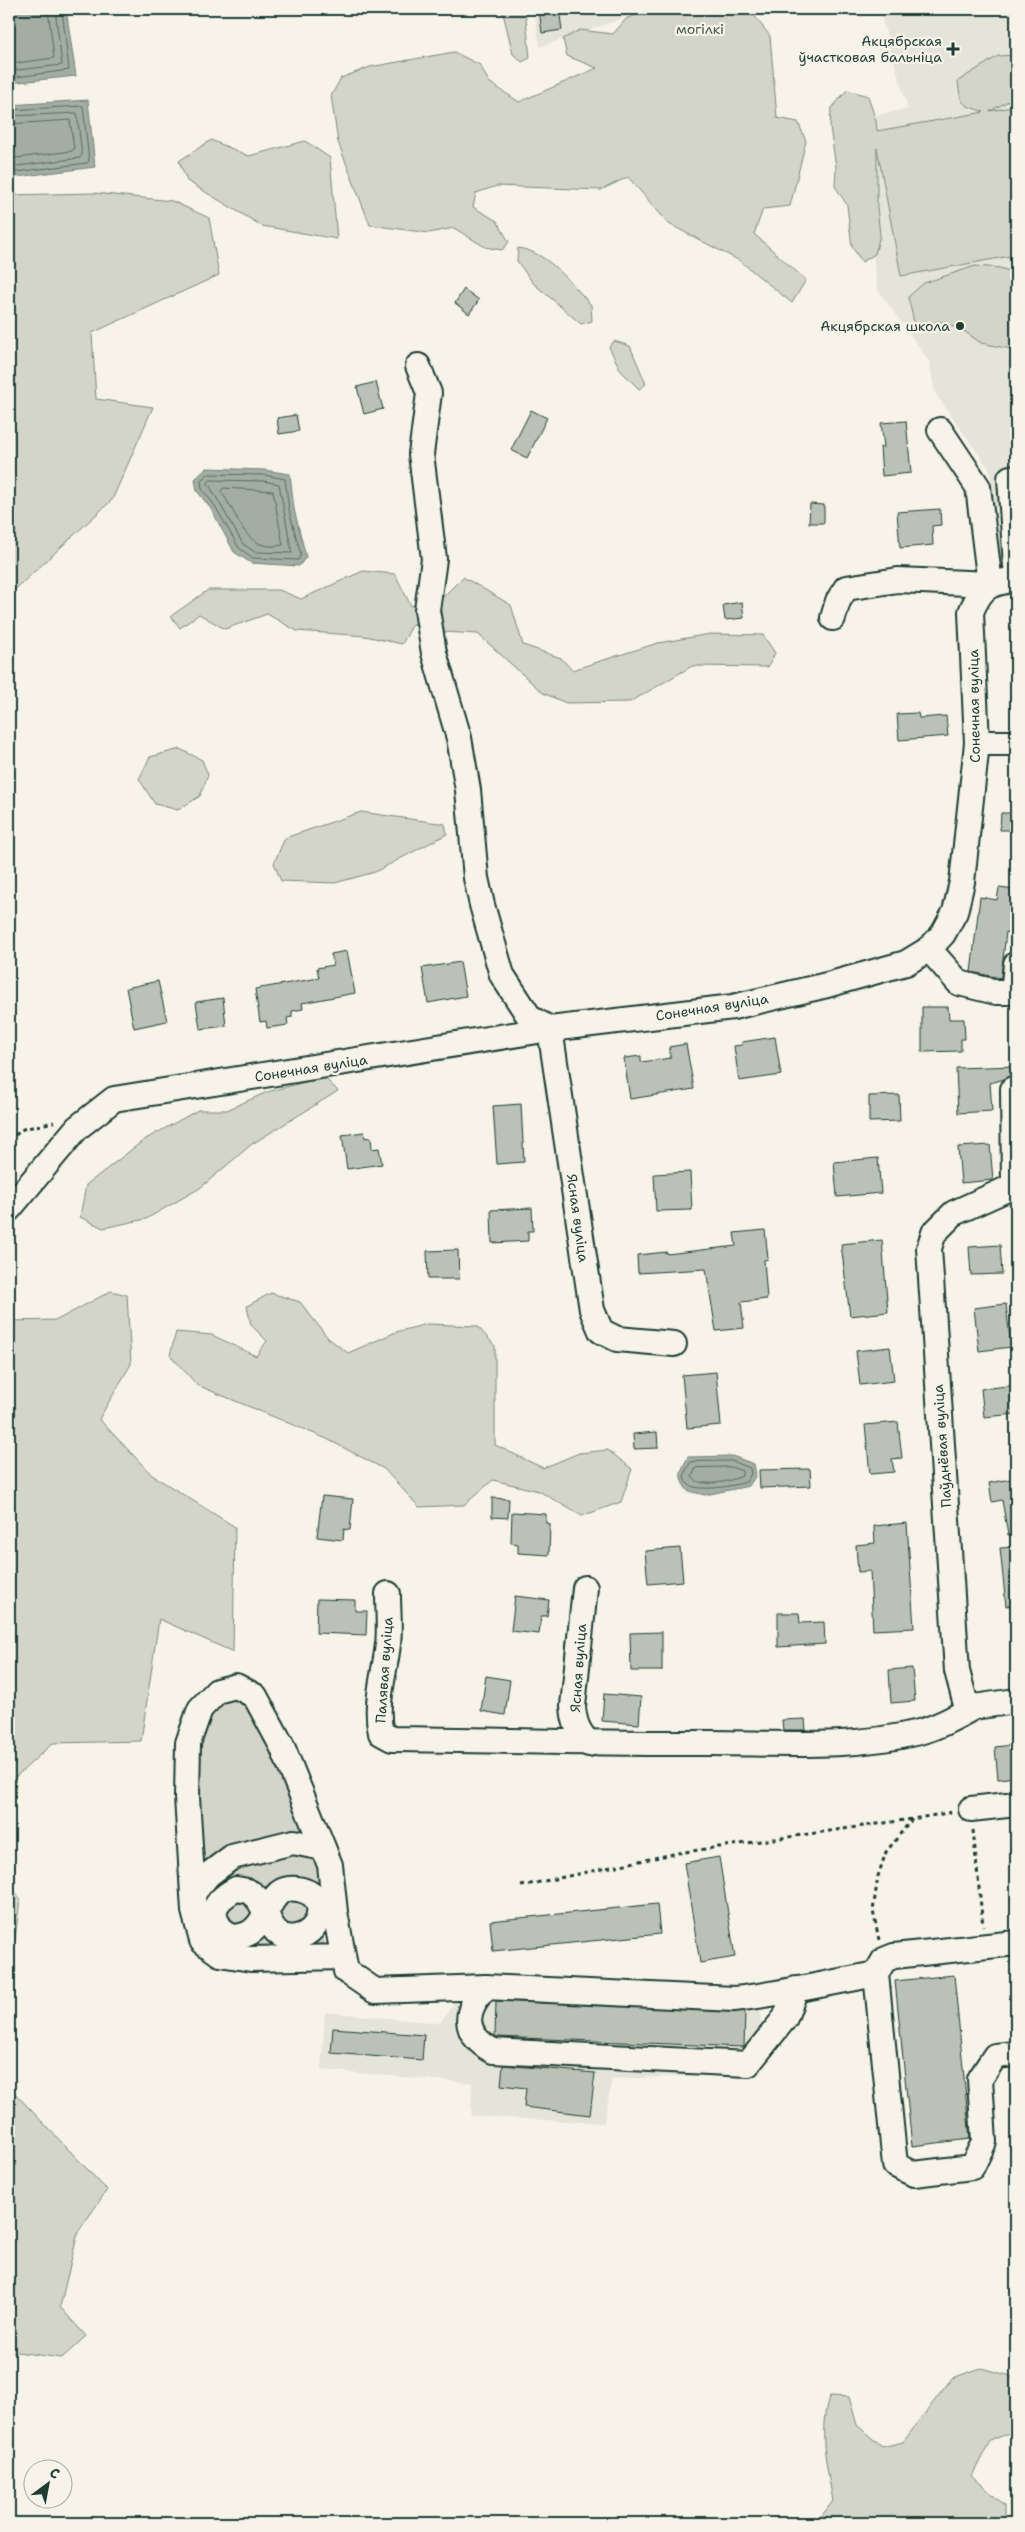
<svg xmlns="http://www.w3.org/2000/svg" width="1025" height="2532" font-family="'Shantell Sans',sans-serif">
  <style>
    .built { fill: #e5e4d9 }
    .green { fill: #d3d5ca; stroke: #79897f }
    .water { fill: #a4ada3; stroke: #6f8077 }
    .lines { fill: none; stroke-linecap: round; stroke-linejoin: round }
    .shore { stroke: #546a60; stroke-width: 1 }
    .building { fill: #bbc1b6; stroke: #1f3d34 }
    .minor-casing { stroke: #1f3d34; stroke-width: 28 }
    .path { stroke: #1f3d34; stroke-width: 3; stroke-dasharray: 4 4; stroke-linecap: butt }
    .minor { stroke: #f7f3e8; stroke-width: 24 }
    .poi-dot { fill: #1f3d34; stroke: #f7f3e8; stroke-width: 2 }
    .labels { text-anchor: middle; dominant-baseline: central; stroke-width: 4.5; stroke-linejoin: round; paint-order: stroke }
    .park-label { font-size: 14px; fill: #435b52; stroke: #f7f3e8 }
    .poi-label { font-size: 14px; fill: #1f3d34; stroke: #f7f3e8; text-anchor: end }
    .street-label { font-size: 14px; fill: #1f3d34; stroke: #f7f3e8 }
  </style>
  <rect width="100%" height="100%" fill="#f7f3e8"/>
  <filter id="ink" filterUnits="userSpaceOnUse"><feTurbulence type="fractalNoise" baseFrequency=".02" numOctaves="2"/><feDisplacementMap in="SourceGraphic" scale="10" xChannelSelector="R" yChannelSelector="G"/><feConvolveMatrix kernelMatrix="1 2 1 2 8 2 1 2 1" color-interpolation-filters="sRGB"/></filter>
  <g filter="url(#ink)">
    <g class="built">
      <polygon points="534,9 649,9 540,47"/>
      <polygon points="879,9 1016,9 1016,560 1001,562 990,470 935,393 929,361 878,290 853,119 908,109"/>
      <polygon points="460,1995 760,2005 763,2073 612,2079 604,2123 471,2116 472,2083 321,2070 325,2012 440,2023"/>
    </g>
    <g class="green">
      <polygon points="502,9 525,9 530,58 522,62 513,54"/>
      <polygon points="659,9 749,9 770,36 777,118 798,122 806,141 790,206 763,209 754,234 806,280 792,303 740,261 669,224 628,177 601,190 497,186 476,193 473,207 497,221 509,242 502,250 485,247 454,228 429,233 370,225 338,142 331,96 341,78 370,67 454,52 480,65 489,82 519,102 597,68 567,56 563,39 580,30 613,34 627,18"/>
      <path d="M1016,55V97L990,111L1016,106V255L901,276L877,148V207L880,235L875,254L862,262L852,247L847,205L835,186L836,167L830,127L831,109L847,90L868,96L876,121L877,131L984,112C963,104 961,108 958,81L998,56Z"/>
      <polygon points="211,140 249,156 305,141 330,158 337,239 262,226 187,181 179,161"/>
      <polygon points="94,193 172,201 209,218 219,275 92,333 96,399 153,407 112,500 9,595 9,195"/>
      <path d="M518,248C548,252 572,284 591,305L592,321L581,324L533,283L517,261Z"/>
      <polygon points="975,266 1000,268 1016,273 1016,350 981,343 964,331 938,321 924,328 914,322 908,297 924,283"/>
      <polygon points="614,341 630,346 646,384 639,389 621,371 609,347"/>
      <polygon points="363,571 395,574 411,606 440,600 463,577 511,605 523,645 561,658 572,670 658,643 710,634 763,635 775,653 768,667 692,666 630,702 566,703 543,693 478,634 444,632 413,624 402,644 365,636 297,631 267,614 225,629 199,614 180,628 171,616 208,590 279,590 301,599"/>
      <polygon points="180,749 202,760 208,775 200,796 178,810 155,804 139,779 150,757"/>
      <polygon points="361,812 445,824 447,834 375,872 335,883 281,881 274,863 285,838"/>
      <polygon points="324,1077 338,1091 252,1144 200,1188 146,1219 103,1228 80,1217 86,1185 144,1140 198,1110 227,1110 267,1092"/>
      <polygon points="111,1291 127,1295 131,1364 99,1419 152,1475 235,1527 233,1652 159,1619 141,1741 53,1743 9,1783 9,1321 57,1320"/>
      <polygon points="271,1293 300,1302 328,1338 348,1353 396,1332 427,1324 477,1326 495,1346 495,1445 543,1468 579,1453 608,1450 632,1469 621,1502 582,1516 539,1491 493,1480 464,1505 419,1507 384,1469 327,1439 197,1385 170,1355 176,1332 212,1335 256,1356 267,1341 251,1325 247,1306"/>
      <polygon points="227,1692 249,1699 311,1834 199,1874 194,1750 202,1714"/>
      <path d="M298,1849C327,1858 327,1875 326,1902C306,1880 282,1875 265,1903L256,1892L242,1884C234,1886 226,1888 220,1893C189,1917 232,1969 265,1928C279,1941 289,1942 308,1940L324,1922L323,1949C295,1950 246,1959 221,1946C209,1940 206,1930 202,1918C199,1912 202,1906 203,1900C212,1859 264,1853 298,1849Z"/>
      <polygon points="9,1881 20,1899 9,1987"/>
      <polygon points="297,1893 313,1907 304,1929 277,1925 275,1904"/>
      <polygon points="236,1894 259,1915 233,1933 222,1904"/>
      <polygon points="9,2087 107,2190 78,2232 60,2307 86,2336 62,2358 9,2351"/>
      <path d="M981,2368L1011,2376L1016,2383V2430L990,2441L972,2476L1004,2505V2523H816L833,2501C827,2467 817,2428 830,2396L849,2397L857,2425L882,2447L903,2442L952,2378Z"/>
    </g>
    <g class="water">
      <polygon points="9,9 66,9 76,76 9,83"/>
      <polygon points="88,100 95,167 9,178 9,105"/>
      <polygon points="207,468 264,470 290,474 294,509 306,557 299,566 251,563 234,552 211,509 197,491 195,479"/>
      <path d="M732,1456L754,1464L756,1475L749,1486L705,1495L688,1491C677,1477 680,1472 688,1457Z"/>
    </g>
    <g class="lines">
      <g class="shore">
        <polyline points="9,64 54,58 48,9"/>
        <polyline points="9,71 62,65 55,9"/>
        <polyline points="9,78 69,70 62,9"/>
        <polyline points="9,110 83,106 89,161 87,163 9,173"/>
        <polyline points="9,116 77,113 82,155 80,158 9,167"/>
        <polyline points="9,124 70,120 74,149 72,151 9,159"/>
        <polygon points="209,474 264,475 285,479 289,510 301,555 298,560 253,558 239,548 215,506 202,489 201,480"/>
        <polygon points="211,480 263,481 279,484 292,553 255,552 243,544 208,483"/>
        <path d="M224,488L273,491L283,545C243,553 241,517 221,492Z"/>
        <path d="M732,1461L750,1468L751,1474L746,1482C730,1487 663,1500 691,1462Z"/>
        <path d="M731,1467L742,1471V1476C731,1481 701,1489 692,1477L696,1468Z"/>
      </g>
    </g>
    <g class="building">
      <polygon points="539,9 559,9 562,30 542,33"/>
      <polygon points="464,289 479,300 469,314 455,303"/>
      <polygon points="376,382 383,409 364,414 357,387"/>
      <polygon points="531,410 547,418 527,458 511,450"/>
      <polygon points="296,415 299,431 279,434 277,418"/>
      <polygon points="906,421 911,473 882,476 880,447 884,447 881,423"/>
      <polygon points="810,504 824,505 824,523 809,523"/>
      <polygon points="940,509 941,525 932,526 933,545 900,548 897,512"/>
      <polygon points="742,602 744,618 725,620 723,605"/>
      <polygon points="918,713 919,718 946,716 948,736 899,740 897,714"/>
      <polygon points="1001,813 1016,813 1016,830 1000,830"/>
      <polygon points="999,888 1016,890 1012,933 1006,932 1001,978 971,972 980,897 997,900"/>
      <polygon points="347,951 355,993 302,1003 303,1009 292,1011 292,1017 287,1018 288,1025 267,1028 266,1021 260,1022 255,989 319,978 317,968 333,965 331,954"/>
      <polygon points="460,962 466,996 428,1003 422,968"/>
      <polygon points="158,981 167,1021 134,1028 126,988"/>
      <polygon points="223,998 226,1026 200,1029 196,1002"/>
      <polygon points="922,1007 948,1007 949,1019 964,1019 965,1039 961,1039 961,1051 922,1052"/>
      <polygon points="775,1037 781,1075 739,1081 734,1046 742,1045 742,1042"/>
      <polygon points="686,1044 694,1089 630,1099 624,1058 641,1056 641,1062 671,1058 669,1047"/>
      <polygon points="1016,1066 1016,1076 990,1083 992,1111 958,1113 956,1068"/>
      <polygon points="899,1095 900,1121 869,1122 869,1096"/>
      <polygon points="521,1104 524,1162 497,1164 493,1106"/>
      <polygon points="364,1132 365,1138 371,1137 372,1149 379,1148 382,1164 347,1169 342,1135"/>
      <polygon points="990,1145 993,1180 961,1183 958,1147"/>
      <polygon points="878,1158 881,1193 837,1197 834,1162"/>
      <polygon points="690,1172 692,1210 656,1211 654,1174"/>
      <polygon points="532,1208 533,1231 528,1231 528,1241 492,1243 491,1210"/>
      <polygon points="765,1230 768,1259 764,1260 767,1299 741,1302 744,1328 716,1331 706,1269 638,1273 637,1255 667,1252 667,1254 736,1246 734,1233"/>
      <polygon points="882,1240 888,1312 850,1316 841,1244"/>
      <polygon points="1000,1245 1002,1274 971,1275 969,1247"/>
      <polygon points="458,1250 459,1279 428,1279 427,1251"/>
      <polygon points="1006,1304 1011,1347 979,1351 974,1308"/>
      <polygon points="890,1347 894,1381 860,1385 856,1351"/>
      <polygon points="716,1372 721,1425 687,1428 682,1375"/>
      <polygon points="1016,1385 1016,1414 984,1417 981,1389"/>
      <polygon points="898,1422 902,1458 892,1459 894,1472 870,1474 865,1425"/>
      <polygon points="657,1432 658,1448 634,1449 633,1434"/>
      <polygon points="810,1469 811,1486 760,1488 759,1470"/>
      <polygon points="1016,1478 1016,1534 1008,1535 1002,1500 992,1502 989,1483"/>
      <polygon points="322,1496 353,1499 350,1530 344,1529 343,1540 317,1537"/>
      <polygon points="492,1498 509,1499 508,1518 492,1517"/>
      <polygon points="512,1512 546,1514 546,1523 550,1524 549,1555 518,1553 518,1544 511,1543"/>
      <polygon points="907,1523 914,1628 873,1630 870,1571 858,1572 856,1545 875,1543 874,1526"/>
      <polygon points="1016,1547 1016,1605 1006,1606 1000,1548"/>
      <polygon points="680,1548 683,1581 648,1584 645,1551"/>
      <polygon points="515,1596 549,1600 547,1616 541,1616 539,1634 511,1631"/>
      <polygon points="317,1599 355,1600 355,1611 367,1611 366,1635 316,1633"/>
      <polygon points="778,1613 799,1613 800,1623 824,1622 825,1644 778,1647"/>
      <polygon points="662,1632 662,1671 631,1671 630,1633"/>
      <polygon points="912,1668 915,1701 891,1703 889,1670"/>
      <polygon points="486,1676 510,1680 505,1715 481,1711"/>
      <polygon points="604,1694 641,1697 639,1724 602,1721"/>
      <polygon points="805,1719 806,1730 783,1730 782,1720"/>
      <polygon points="1012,1745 1013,1748 1016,1747 1016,1777 998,1779 995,1747"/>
      <polygon points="719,1857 735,1957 700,1963 684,1863"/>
      <polygon points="657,1904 660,1934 493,1951 490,1921"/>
      <polygon points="954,1975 970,2139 912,2146 895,1981"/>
      <polygon points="496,2001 745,2011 744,2047 497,2037 495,2036"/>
      <polygon points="333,2028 424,2035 422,2060 331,2053"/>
      <polygon points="503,2065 595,2073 590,2115 524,2107 526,2088 501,2085"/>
    </g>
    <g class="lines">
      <defs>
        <g id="minor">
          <polyline points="418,366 429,393 421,454 434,559 427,610 434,653 459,738 468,790 476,878 482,905 502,975 530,1018 550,1029 592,1310 601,1331 617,1339 674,1344"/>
          <polyline points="1016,477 1010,478 1016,566"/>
          <polyline points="833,618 838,601 846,588 898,580 990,584 978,487 940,430"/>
          <polyline points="977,743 1016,743"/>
          <polyline points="929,949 959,983 996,992 1009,992 1014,984 1016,964"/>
          <polyline points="1013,1089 1014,1186"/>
          <polyline points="1016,1185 954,1213 934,1233 929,1248 957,1671 965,1701 974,1707 1016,1701"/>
          <path d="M9,1209L77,1128L114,1099L550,1029L733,1007L827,985L906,963L929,949L943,934L955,912L962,882L977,743L971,612C982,585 989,584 1016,579"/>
          <path d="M585,1588L573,1706C574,1723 578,1731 589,1744"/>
          <path d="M388,1594C388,1611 390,1628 388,1644C385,1673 374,1704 381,1733L392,1739C498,1740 604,1744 711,1743C779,1743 852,1749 919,1732C938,1727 956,1717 974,1707"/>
          <polyline points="971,1809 1016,1804"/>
          <polyline points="193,1893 208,1875 232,1857 293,1842 323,1848"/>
          <path d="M265,1915C255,1932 248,1937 229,1937C208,1917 210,1903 236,1889C240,1890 247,1890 251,1893C270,1904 266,1942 296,1937C304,1936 310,1932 315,1925C319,1918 321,1911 318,1903C314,1890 290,1884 279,1893C272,1899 269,1907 265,1915"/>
          <polyline points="1016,1943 894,1956 884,1960 876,1974 895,2165 914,2174 972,2167 984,2142 980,2079 995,2056 1016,2054"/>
          <polyline points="343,1957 251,1959 220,1954 202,1941 194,1911 187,1797 188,1743 200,1709 217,1691 236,1686 255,1696 282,1746 330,1865 335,1912 346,1971 375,1991 486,1987"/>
          <path d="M796,1989L785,2018L748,2064L493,2051C462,2034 463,2011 486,1987L734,1999C782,1994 829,1983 876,1974"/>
        </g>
      </defs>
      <use href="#minor" class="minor-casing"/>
      <g class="path">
        <polyline points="9,1140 23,1129 54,1122"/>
        <polyline points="973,1830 983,1926"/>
        <polyline points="521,1886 678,1853 912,1819"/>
        <polyline points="879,1940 873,1911 878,1876 886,1852 912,1819 953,1812"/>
      </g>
      <use href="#minor" class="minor"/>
    </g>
  </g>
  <g class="poi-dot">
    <path d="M950.5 41.5h5v5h5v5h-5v5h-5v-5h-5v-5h5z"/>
    <circle cx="960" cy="326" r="5"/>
  </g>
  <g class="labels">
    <g class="park-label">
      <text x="700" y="29">могілкі</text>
    </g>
    <g class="poi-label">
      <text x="942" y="41">Акцябрская<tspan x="942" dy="16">ўчастковая бальніца</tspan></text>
      <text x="950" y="326">Акцябрская школа</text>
    </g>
    <g class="street-label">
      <text transform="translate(974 706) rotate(-91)">Сонечная вуліца</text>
      <text transform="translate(712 1007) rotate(-9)">Сонечная вуліца</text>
      <text transform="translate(311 1068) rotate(-9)">Сонечная вуліца</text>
      <text transform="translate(578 1218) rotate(82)">Ясная вуліца</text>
      <text transform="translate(942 1446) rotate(-94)">Паўднёвая вуліца</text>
      <text transform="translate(578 1668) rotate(-86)">Ясная вуліца</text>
      <text transform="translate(384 1670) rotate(-86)">Палявая вуліца</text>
    </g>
  </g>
  <rect width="1025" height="2532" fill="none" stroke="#f7f3e8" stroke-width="30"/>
  <rect x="15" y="15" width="995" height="2502" fill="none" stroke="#1f3d34" stroke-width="2" filter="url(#ink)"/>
  <g transform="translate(48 2484) rotate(32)"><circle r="24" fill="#f7f3e8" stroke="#a1aaa0"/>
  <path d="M0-4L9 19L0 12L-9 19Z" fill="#1f3d34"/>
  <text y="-8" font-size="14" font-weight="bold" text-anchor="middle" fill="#1f3d34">С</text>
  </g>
</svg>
